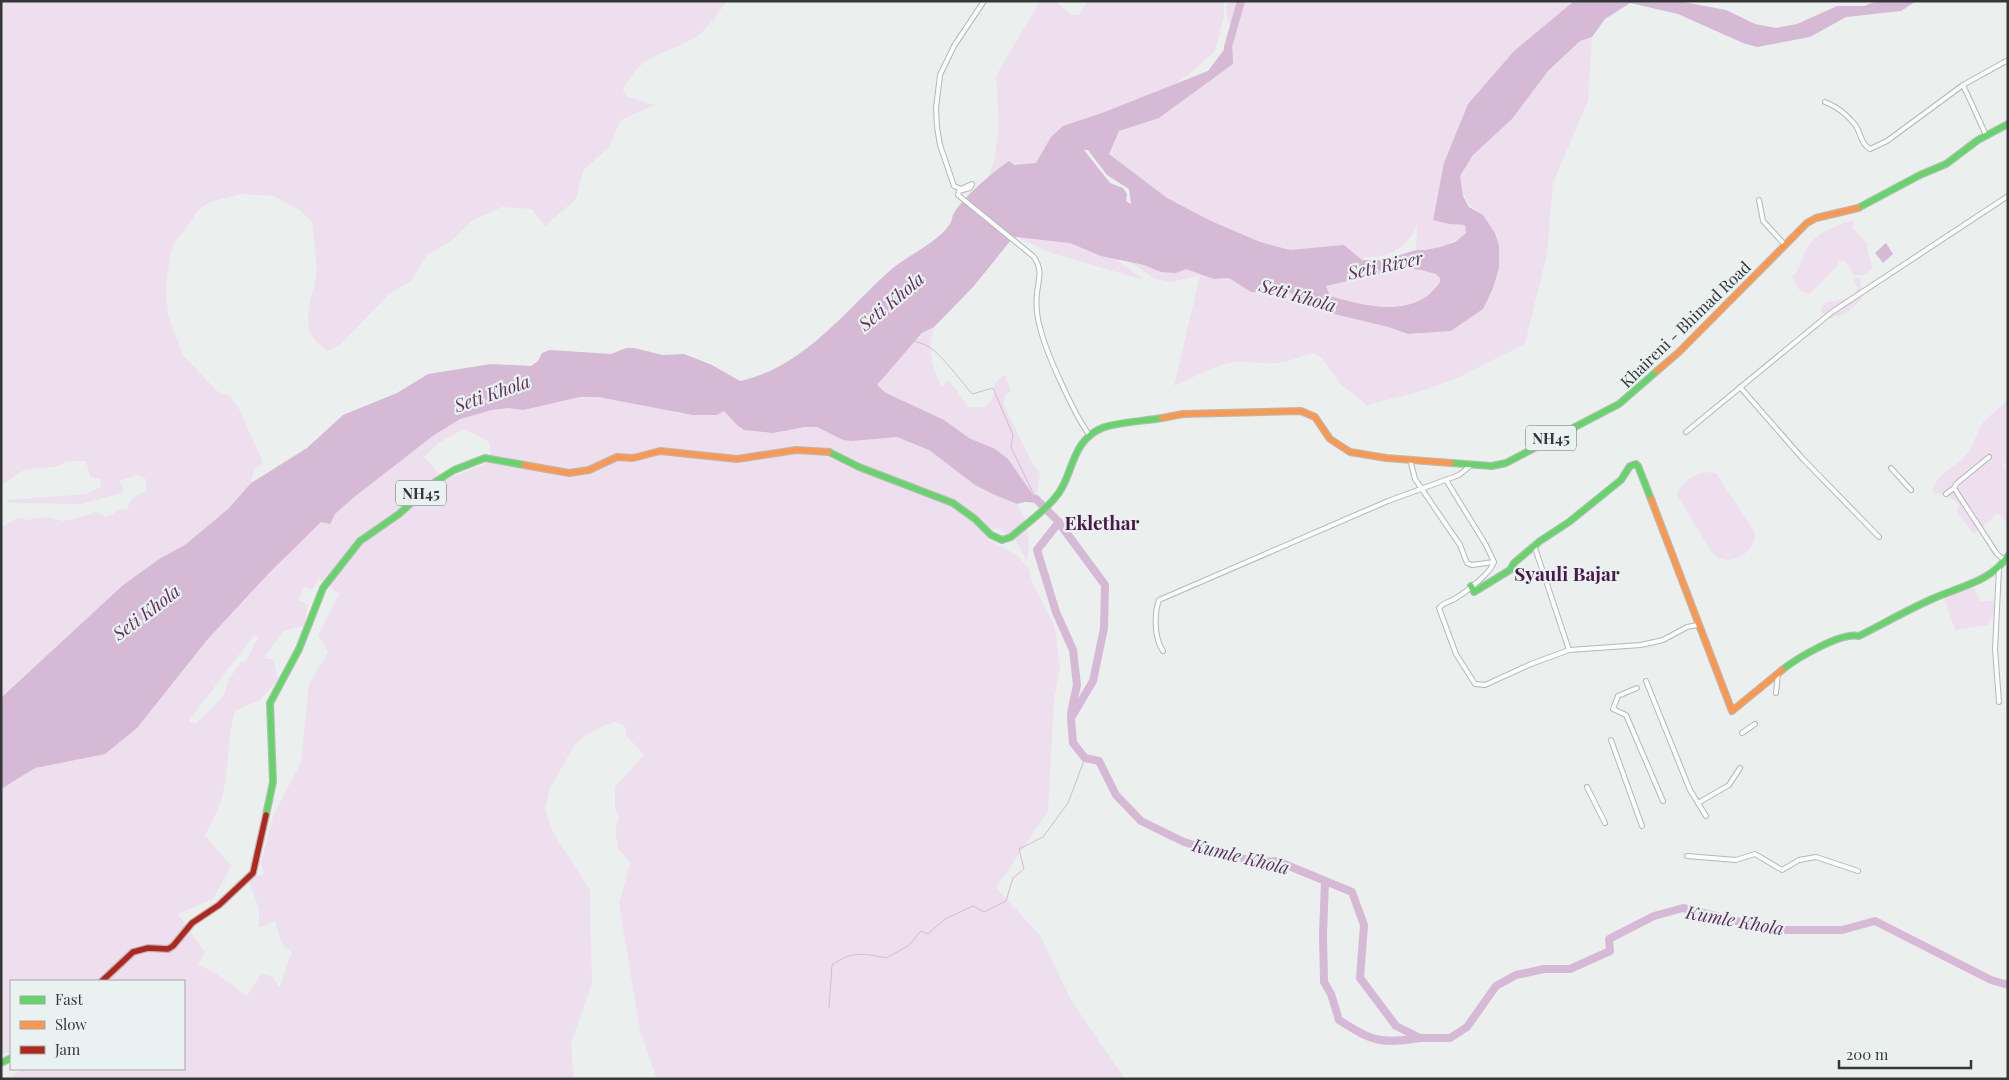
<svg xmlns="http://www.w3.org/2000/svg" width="2009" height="1080" font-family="'Playfair Display',serif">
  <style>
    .green { fill: #eedfef; fill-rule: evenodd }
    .water { fill: #d6b9d4; fill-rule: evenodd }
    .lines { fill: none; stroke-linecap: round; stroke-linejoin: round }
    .stream { stroke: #d6b9d4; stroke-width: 1 }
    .river { stroke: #d6b9d4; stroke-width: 8 }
    .street-casing { stroke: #b5b8b7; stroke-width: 6 }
    .fast-casing { stroke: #b5b8b7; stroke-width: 8 }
    .slow-casing { stroke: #b5b8b7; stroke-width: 8 }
    .jam-casing { stroke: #b5b8b7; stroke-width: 8 }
    .street { stroke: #fcfdfd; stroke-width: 4 }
    .fast { stroke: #63d668; stroke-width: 5.5 }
    .slow { stroke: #ff974d; stroke-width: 5.5 }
    .jam { stroke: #b3261e; stroke-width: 5.5 }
    .labels { text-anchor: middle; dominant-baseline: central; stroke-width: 4.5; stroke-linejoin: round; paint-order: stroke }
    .shield { fill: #e9f2f0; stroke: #6a6f6e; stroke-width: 1 }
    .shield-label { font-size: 15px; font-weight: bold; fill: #343736 }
    .street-label { font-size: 16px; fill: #343736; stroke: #e9f2f0 }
    .water-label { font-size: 18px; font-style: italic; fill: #642f62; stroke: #e9f2f0 }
    .quarter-label { font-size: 19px; font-weight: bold; fill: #4a1949; stroke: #e9f2f0 }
  </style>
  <rect width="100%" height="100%" fill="#ebf0ef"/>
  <g class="green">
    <path d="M1,1H727C718,13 706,32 693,39C659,57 643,52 623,90L626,96L654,105L621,120L609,147L583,171L576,199L545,226L532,209L502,207L472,221L451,241L427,255L412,280L389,294L341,344L328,351L316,342L309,330L308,314L317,269L312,222L301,211L274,196L242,194L212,201L200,208L174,244L170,257L166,287L168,315L183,355L217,391L230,396L239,409L263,462L254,470L251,483L211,527L1,709V527L18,518L26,520L48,517L63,521L89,515L96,511L106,517C113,515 116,510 122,508L126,511L132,498L147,490L145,478L138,475L119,481L124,489L122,493L81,504L8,503L6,500L86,494L101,487L100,479L90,477L86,461H67C55,471 38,466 25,470C17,473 9,481 1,485Z"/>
    <polygon points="1040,1 1055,1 1072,15 1078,15 1088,1 1224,1 1224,17 1215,51 1187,76 1163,92 1036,163 1014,165 989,176 995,157 999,124 996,76"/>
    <path d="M1227,1H1574L1514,51L1468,104L1440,185L1433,219L1449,224L1466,225V233C1452,244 1435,251 1416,250L1417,226C1407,247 1390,258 1366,257L1362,260L1332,269L1222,233L1068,137L1174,108L1234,47C1235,30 1224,20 1227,1Z"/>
    <path d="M1592,37L1588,101L1553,183L1547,254L1525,344L1457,378L1419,392L1367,405L1339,383L1322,358L1314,353C1301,355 1291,362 1278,363C1264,365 1249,361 1235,362C1215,364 1193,378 1174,386L1200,275L1172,282L1155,279L1123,257L1179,265L1214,279L1229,278L1251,292L1290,293L1307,301L1322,311L1388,327L1408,334L1451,331L1483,309V215C1466,205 1463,195 1459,177L1473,155L1512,119L1548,71L1580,41Z"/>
    <polygon points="1010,213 1116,259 1144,280 1054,254 1016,237 1011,240 973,287"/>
    <path d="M1854,220L1852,227L1868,244C1866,253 1872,260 1872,269L1863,275H1854L1845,261L1839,260L1836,267L1810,294L1800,291L1792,277C1801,269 1800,262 1805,252C1813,233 1835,226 1854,220Z"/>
    <polygon points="1463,251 1443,313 1367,307 1329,296 1326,286 1399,271"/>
    <path d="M1854,278H1860L1862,299C1852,309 1842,318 1828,318L1820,310L1824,303C1837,299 1850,302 1858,288L1854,283Z"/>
    <path d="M934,327C927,347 932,369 942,387L946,381L950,382L969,407H986C988,404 992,400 993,396C996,386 992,381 1005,375L1011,391L1006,394L1003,403L1029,457L1040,473L1036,499L867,391L876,385L923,333Z"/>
    <path d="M598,397L669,409L678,413L712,415L731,407L859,398L912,442L929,450L975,485L1017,504C1028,519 1031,543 1027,561L1012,534H1006L996,527L987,539L1017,555L1029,569L1032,582L1055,627L1060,667L1054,700L1048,811L996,888L1040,935L1071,1000L1125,1079H657L640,1031L619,904L630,863L618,848L615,831L619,817L615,809V787L644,755L626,735V728L622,724L614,722L596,729L576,743L550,788L545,809L554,834L590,890L592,984L571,1043L574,1079H9L21,1069H184V981H11V1052L1,1054V781L441,422L492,410L516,398ZM464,429L489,442L492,461L445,480L424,457L440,442ZM319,579L339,594L318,635L328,652L309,684L301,762L273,816L261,863L264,874L256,876L249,881L259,909V928L275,921L281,942L292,953C286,963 284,980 279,987L272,976L261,974L247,996L215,973L198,964L205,952L178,914L213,899L231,866L205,835C213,820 221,806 224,788C229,763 228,737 235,711L260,700L278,679L274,660L264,658L283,631L304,626L308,604L298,600L304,587L312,590ZM254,635L258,637L246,661L241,662L229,679L224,695L196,724L189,721Z"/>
    <path d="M2008,400V462L2003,466L2008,473V524L1998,513L1973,534L1957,512L1959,504L1947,496L1932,492C1937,472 1957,468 1968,452C1975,443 1976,433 1982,424C1984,420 2002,406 2008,400Z"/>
    <path d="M1704,472L1716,473L1755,533C1756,553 1728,569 1713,554L1678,497L1677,493C1684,481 1690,476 1704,472Z"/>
    <path d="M1968,587L1974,588L1980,601H1993C1997,612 1992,616 1988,625L1955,630L1945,600L1946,597Z"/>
  </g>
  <g class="water">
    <path d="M1574,1H1678L1726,10L1755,24L1776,28L1797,24L1837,6H1864L1878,1H1916L1901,11L1846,17L1810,37L1757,47L1743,43L1678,14L1630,3L1605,19L1592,37L1580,41L1548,71L1512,119L1473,155L1460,176L1463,196L1469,207L1483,215L1495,233L1499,246V268L1493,288L1483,309L1451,331L1408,334L1388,327L1322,311L1307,301L1290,293L1251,292L1229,278L1214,279L1186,269L1176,273L1161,272L1144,265L1101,256L1070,243L1016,237L1011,240L973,287L934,327L922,333L877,385L886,393L944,420L969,438L995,449L1008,459L1036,499L1017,504L993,494L975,485L929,450L897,437L852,441L843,440L817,427H805L773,433L744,430L737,425L724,411L717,415H693L598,397H580L523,410L508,408L492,410L460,419L434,435L353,498L335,514L330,524L321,522L270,572L207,640L137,728L105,754L35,768L1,789V698L122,586L159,559L185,545L228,509L251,483L307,448L343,415L397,393L428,374L491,364L531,366L538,361L542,353L550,350L611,354L626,348H634L663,355L684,354L712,365L740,381C805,367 845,310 893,268C910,254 937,243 950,224C952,221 952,216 954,213C966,194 991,174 1009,161L1014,165L1036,163L1051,137L1063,126L1102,113L1208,71L1232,39L1233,64L1159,118L1119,131L1109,154L1167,198L1211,221L1260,242L1290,250L1344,245L1362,260H1384L1416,250H1425L1440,247L1455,242L1466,233L1465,225L1449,224L1433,220L1444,163L1468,104L1514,51ZM1084,150H1088L1107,175L1129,189L1131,204L1126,201L1127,194L1123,188L1110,183ZM1407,268L1421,270L1436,274L1440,278V282C1415,320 1365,306 1330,296L1326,286Z"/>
    <polygon points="1886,243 1893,254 1883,263 1875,253"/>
  </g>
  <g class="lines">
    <g class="stream">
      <path d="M914,341C919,343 925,344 929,347C939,352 964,384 972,394L993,388L1013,435L1011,447L1036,499"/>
      <path d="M829,1008L832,965C852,951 863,953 886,958L908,946L921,931L928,934L945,919L973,906L984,912L1006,901L1013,878L1024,869L1019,849L1043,837L1068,803L1085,758"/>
    </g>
    <g class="river">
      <polyline points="1228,47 1241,1"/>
      <polyline points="1027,498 1036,499 1057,520 1105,585 1104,628 1093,681 1071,718 1073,743 1085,758 1099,761 1116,795 1141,821 1184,842 1234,857 1260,862 1277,861 1352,892 1364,925 1360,978 1396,1026 1420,1038 1450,1038 1467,1027 1496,986 1516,975 1544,969 1570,969 1610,951 1609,939 1654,916 1683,908 1773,930 1842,930 1875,921 1991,980 2008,985"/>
      <polyline points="1059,522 1037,550 1056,612 1073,650 1077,685 1071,713"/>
      <path d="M1325,881L1323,934L1324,982L1331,994L1339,1020C1373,1042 1381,1044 1420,1038"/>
    </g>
    <defs>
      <g id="street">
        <path d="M984,1L954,46L940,75L936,108L937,127L940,145L954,186L961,189L972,184L970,188L959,191L958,195L1033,256C1043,269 1039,277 1037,293C1036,303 1037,317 1040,327C1045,351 1075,416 1090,436"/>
        <path d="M1825,102C1838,107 1847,114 1856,126C1861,134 1861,144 1870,149L1887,141L1963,85"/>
        <polyline points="1986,135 1963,85 2008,60"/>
        <polyline points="1759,200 1763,221 1785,245"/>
        <polyline points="1740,387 1803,459 1879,537"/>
        <polyline points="1686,432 1832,312 2008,196"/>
        <polyline points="1989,457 1956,484 1954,488 1997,554 2006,561"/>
        <polyline points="1410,459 1415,479 1460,545 1467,563 1472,565 1494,562"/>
        <polyline points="1891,468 1911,490"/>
        <path d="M1446,480L1486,545L1494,562C1491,573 1466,592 1456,598C1450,602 1444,602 1439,608L1456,654L1475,684L1485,685L1531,664L1569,650L1641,645L1663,640L1687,627L1698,625"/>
        <polyline points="1946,494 1954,488"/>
        <polyline points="1534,545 1569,650"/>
        <path d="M1163,651C1154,638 1154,614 1159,600L1388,501L1459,475L1470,466"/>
        <polyline points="1646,681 1690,790 1706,816"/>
        <polyline points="1637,688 1618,696 1613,709 1626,715 1663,801"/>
        <polyline points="1776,693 1778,673"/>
        <polyline points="1999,702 1995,649 1999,569"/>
        <polyline points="1742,733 1755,724"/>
        <polyline points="1611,740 1642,826"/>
        <polyline points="1587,787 1605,823"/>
        <polyline points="1698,803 1729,785 1740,768"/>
        <polyline points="1687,856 1736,860 1755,854 1782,870 1799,860 1816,857 1858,871"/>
      </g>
      <g id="fast">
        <polyline points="1858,208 1920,175 1946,164 1978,140 2008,124"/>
        <path d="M829,452L859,467L953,503L975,519L991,535L1002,540L1011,537C1025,525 1042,513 1054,499C1074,478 1069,442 1102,428C1118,422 1145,421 1162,418"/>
        <polyline points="1451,463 1492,466 1506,463 1619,404 1657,371"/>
        <polyline points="1471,586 1474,592 1510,570 1514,563 1540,541 1569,522 1621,480 1630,466 1636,464 1638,466 1651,499"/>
        <path d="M1782,670C1797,658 1841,632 1859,636C1883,624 1907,610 1932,599C1960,586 1989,583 2008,556"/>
        <polyline points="266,815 273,782 270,703 299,649 323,588 360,541 399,514 432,484 454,470 485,458 524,465"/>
        <polyline points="1,1063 11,1058"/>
      </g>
      <g id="slow">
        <polyline points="1657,371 1679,352 1807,223 1816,218 1858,208"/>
        <polyline points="1162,418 1183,414 1301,411 1315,417 1330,439 1350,452 1386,458 1451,463"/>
        <polyline points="524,465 569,473 589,470 617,457 633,458 660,451 737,459 796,450 829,452"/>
        <polyline points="1651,499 1732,711 1782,670"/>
      </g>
      <polyline id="jam" points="102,981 133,952 148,948 168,949 173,946 192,923 219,905 253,873 266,815"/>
    </defs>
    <use href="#street" class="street-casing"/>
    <use href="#fast" class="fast-casing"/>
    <use href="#slow" class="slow-casing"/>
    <use href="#jam" class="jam-casing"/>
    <use href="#street" class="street"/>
    <use href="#fast" class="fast"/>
    <use href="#slow" class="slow"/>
    <use href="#jam" class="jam"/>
  </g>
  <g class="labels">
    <g class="shield">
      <rect x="1526" y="425.5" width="50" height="25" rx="4"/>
      <rect x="396" y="480.5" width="50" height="25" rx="4"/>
    </g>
    <g class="shield-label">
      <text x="1551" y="438">NH45</text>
      <text x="421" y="493">NH45</text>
    </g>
    <g class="street-label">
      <text transform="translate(1685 324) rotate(-44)">Khaireni - Bhimad Road</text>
    </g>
    <g class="water-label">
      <text transform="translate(1385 265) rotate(-12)">Seti River</text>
      <text transform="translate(1298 295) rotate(16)">Seti Khola</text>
      <text transform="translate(891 301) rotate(-40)">Seti Khola</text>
      <text transform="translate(492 393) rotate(-19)">Seti Khola</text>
      <text transform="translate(146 612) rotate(-37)">Seti Khola</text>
      <text transform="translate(1241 856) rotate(14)">Kumle Khola</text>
      <text transform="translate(1735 920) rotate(10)">Kumle Khola</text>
    </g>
    <g class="quarter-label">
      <text x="1102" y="522">Eklethar</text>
      <text x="1567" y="573">Syauli Bajar</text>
    </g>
  </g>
  <rect width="2009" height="1080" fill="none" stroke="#343736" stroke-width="5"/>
  <rect x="10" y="980" width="175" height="90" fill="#e9f2f0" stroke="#a1a7a6"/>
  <rect x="20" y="996" width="25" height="8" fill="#63d668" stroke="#a1a7a6"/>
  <text x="55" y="1005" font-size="15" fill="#343736">Fast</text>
  <rect x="20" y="1021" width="25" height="8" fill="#ff974d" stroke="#a1a7a6"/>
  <text x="55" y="1030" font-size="15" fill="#343736">Slow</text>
  <rect x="20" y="1046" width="25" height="8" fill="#b3261e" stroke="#a1a7a6"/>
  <text x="55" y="1055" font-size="15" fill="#343736">Jam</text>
  <path d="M1839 1060v8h132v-8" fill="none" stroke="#343736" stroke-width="2.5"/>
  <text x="1846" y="1060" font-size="15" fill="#343736" stroke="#e9f2f0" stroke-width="4" paint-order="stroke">200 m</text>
</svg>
